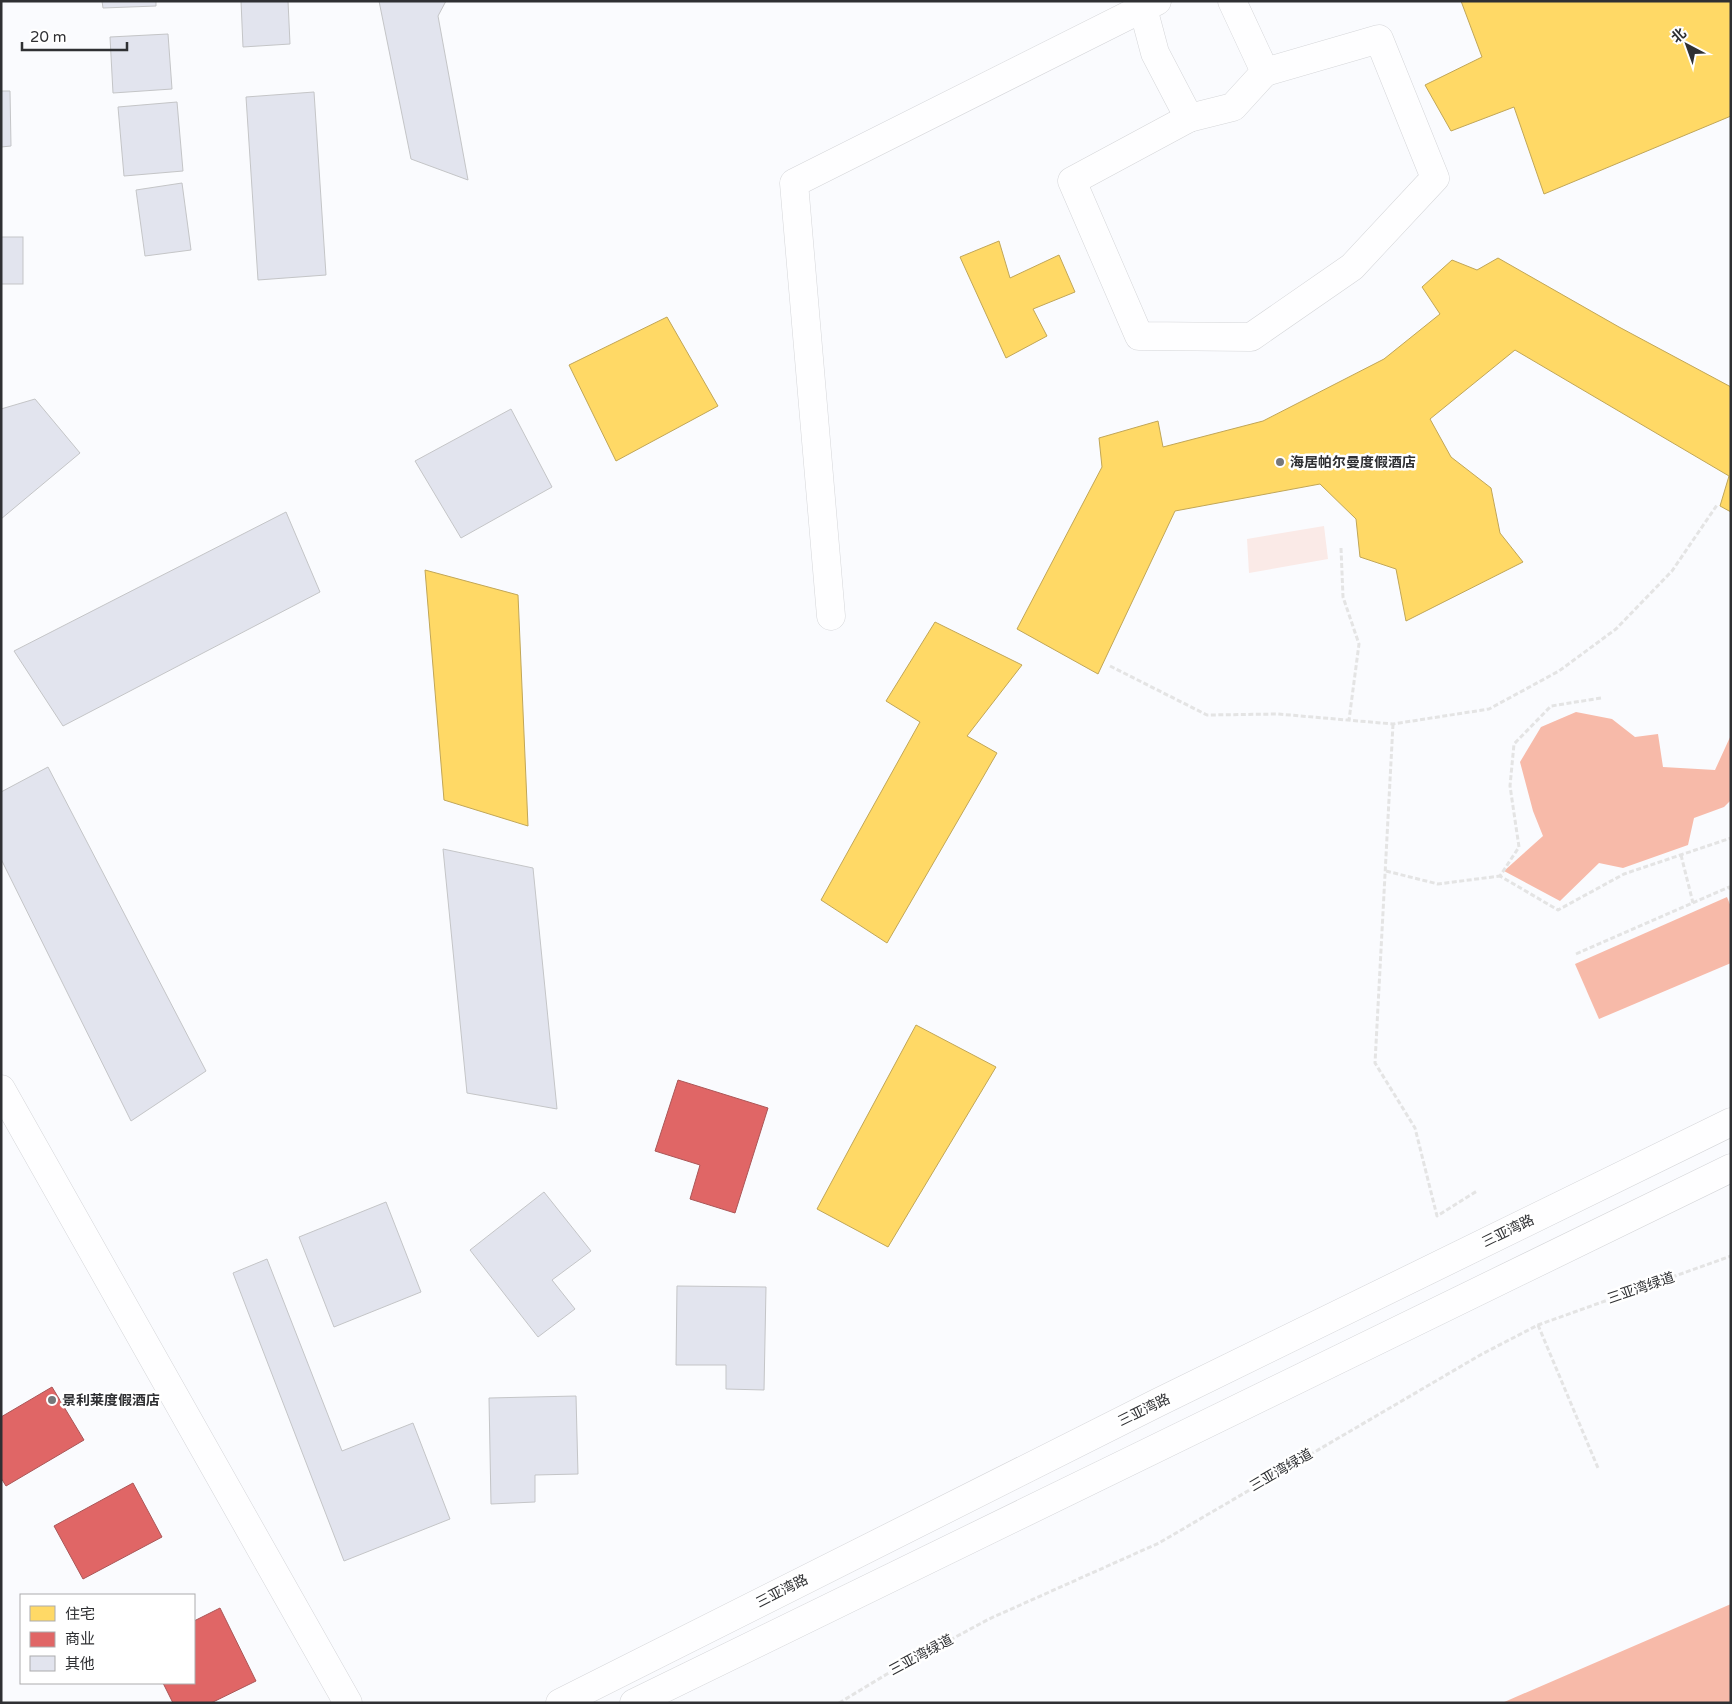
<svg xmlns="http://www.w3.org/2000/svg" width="1732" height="1704" font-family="'Varela Round','Noto Sans SC',sans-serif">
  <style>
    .green { fill: #faeae7 }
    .water { fill: #f7baa9 }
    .homes { fill: #ffd966; stroke: #c1a657 }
    .shops { fill: #e06666; stroke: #ab5657 }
    .building { fill: #e2e4ee; stroke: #c4c5c7 }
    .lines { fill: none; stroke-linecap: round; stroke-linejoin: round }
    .minor-casing { stroke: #d5d6d9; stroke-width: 29 }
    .major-casing { stroke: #d5d6d9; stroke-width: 29 }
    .path { stroke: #e4e4e4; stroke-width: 3; stroke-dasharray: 5 2.5; stroke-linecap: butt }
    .minor { stroke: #fefeff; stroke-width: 28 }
    .major { stroke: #fefeff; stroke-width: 28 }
    .poi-dot { fill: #76777a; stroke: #fff; stroke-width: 2 }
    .labels { text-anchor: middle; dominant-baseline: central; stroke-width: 5; stroke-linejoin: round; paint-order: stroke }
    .poi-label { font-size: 14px; font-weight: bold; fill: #2f3033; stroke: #fff; text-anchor: start }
    .street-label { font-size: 14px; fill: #2f3033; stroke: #fff }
  </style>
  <rect width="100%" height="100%" fill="#fafbfe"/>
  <polygon class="green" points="1324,526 1328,559 1249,573 1247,539"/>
  <g class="water">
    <polygon points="1576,712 1612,719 1635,737 1658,734 1663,767 1715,770 1731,735 1731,800 1724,807 1694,818 1688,845 1623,868 1599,863 1560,901 1504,871 1543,836 1533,811 1520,762 1541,727"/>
    <polygon points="1727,897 1731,907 1731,963 1599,1019 1575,964"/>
    <polygon points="1731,1604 1731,1703 1502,1703"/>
  </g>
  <g class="homes">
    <polygon points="1461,1 1731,1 1731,116 1544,194 1514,107 1451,131 1425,85 1482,57"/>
    <polygon points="999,241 1010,278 1059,255 1075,292 1033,309 1047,336 1006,358 960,257"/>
    <polygon points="1498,258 1619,327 1731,387 1731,512 1720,506 1729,476 1515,350 1430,419 1451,457 1491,488 1500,533 1523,562 1406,621 1396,569 1360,557 1356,519 1320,484 1175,511 1098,674 1017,629 1102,467 1099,438 1158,421 1163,447 1263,421 1384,359 1440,314 1422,287 1452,260 1477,270"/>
    <polygon points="667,317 718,406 616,461 569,365"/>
    <polygon points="425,570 518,595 528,826 444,800"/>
    <polygon points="935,622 1022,665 967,736 997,753 887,943 821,900 920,722 886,701"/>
    <polygon points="916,1025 996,1067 888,1247 817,1209"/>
  </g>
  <g class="shops">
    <polygon points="678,1080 768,1108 735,1213 690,1199 700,1165 655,1151"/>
    <polygon points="52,1387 84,1440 6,1486 1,1478 1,1417"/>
    <polygon points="133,1483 162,1537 83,1579 54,1526"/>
    <polygon points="220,1608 256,1681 211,1703 173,1703 163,1683 194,1683 194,1621"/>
  </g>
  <g class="building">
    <polygon points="102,1 156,1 156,6 103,8"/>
    <polygon points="241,1 288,1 290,44 243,47"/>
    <polygon points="379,1 446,1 438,16 468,180 411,159"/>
    <polygon points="168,34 172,89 113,93 110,37"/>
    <polygon points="1,91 10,91 11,146 1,147"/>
    <polygon points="314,92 326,275 258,280 246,97"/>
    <polygon points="177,102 183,171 124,176 118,107"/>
    <polygon points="182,183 191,250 145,256 136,190"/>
    <rect x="1" y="237" width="22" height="47"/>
    <polygon points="35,399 80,453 1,519 1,409"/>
    <polygon points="511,409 552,487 461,538 415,461"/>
    <polygon points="286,512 320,592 63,726 14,651"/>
    <polygon points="48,767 206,1071 131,1121 1,859 1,792"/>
    <polygon points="443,849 533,868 557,1109 467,1093"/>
    <polygon points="544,1192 591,1251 552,1280 575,1309 538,1337 470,1250"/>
    <polygon points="386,1202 421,1292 334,1327 299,1237"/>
    <polygon points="267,1259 342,1451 413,1423 450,1519 344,1561 233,1273"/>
    <polygon points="677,1286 766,1287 764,1390 726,1389 726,1365 676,1365"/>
    <polygon points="576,1396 578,1474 535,1475 535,1502 491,1504 489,1398"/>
  </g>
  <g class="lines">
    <defs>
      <g id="minor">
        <polyline points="1143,8 1155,53 1189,118 1233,107 1265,72 1232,1"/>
        <polyline points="1189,118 1072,181 1139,336 1251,337 1352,267 1435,178 1379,39 1265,72"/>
        <polyline points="831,616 794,183 1157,1"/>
        <polyline points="1,1089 348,1703"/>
      </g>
      <g id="major">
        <polyline points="560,1703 1157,1403 1731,1122"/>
        <polyline points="634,1703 1731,1168"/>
      </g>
    </defs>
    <use href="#minor" class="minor-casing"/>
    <use href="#major" class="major-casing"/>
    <g class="path">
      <polyline points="1341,548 1343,597 1359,644 1349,720"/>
      <polyline points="1110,666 1207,715 1278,714 1393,724 1489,709 1559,671 1616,629 1672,571 1717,505"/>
      <polyline points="1601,698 1551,706 1514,744 1510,786 1519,847 1500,876 1558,910 1624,874 1731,838"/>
      <polyline points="1393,724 1375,1063 1415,1128 1437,1216 1477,1191"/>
      <polyline points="1681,855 1693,903"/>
      <polyline points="1386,871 1438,884 1500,876"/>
      <polyline points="1576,954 1729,887 1731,891"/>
      <polyline points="1538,1325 1598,1468"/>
      <polyline points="839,1703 887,1674 989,1619 1159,1543 1482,1354 1538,1325 1731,1256"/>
    </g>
    <use href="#minor" class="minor"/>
    <use href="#major" class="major"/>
  </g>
  <g class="poi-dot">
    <circle cx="1280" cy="462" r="5"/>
    <circle cx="52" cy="1400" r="5"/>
  </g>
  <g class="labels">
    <g class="poi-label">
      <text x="1290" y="462">海居帕尔曼度假酒店</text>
      <text x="62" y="1400">景利莱度假酒店</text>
    </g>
    <g class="street-label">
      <text transform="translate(1508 1231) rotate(-26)">三亚湾路</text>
      <text transform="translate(1641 1288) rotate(-19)">三亚湾绿道</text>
      <text transform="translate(1144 1410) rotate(-26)">三亚湾路</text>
      <text transform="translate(1281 1470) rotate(-30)">三亚湾绿道</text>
      <text transform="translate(782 1591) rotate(-27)">三亚湾路</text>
      <text transform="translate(921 1655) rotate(-28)">三亚湾绿道</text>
    </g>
  </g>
  <rect width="1732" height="1704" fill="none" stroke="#2f3033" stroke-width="5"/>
  <rect x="20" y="1594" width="175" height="90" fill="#ffffff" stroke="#acacad"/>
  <rect x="30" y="1606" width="25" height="15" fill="#ffd966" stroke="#acacad"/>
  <text x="65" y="1619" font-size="15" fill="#2f3033">住宅</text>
  <rect x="30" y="1632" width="25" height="15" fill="#e06666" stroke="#acacad"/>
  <text x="65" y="1644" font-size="15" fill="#2f3033">商业</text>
  <rect x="30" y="1656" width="25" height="15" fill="#e2e4ee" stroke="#acacad"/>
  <text x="65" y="1669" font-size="15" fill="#2f3033">其他</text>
  <g transform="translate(1687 45) rotate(319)" stroke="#ffffff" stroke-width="4" paint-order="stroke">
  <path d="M0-4L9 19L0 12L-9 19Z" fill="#2f3033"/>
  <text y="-8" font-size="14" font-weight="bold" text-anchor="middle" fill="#2f3033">北</text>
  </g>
  <path d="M22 42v8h105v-8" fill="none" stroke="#2f3033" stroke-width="2.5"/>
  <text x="30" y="42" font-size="15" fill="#2f3033" stroke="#ffffff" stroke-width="4" paint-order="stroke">20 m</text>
</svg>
